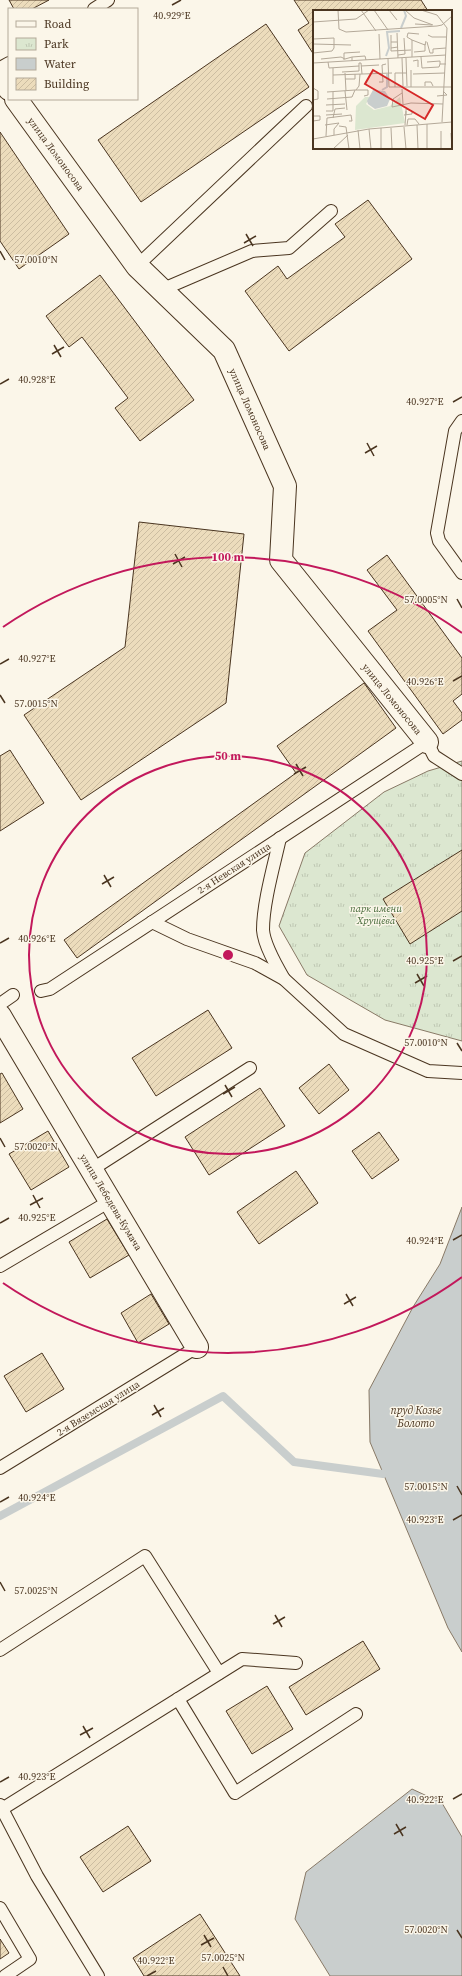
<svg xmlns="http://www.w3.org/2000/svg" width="462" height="1976" font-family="'Source Serif 4',serif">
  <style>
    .park { fill: url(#park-tufts); stroke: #887966 }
    .water { fill: #c9cecd; stroke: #887966 }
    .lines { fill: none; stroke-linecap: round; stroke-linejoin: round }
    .stream { stroke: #c9cecd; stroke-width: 8 }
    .building { fill: url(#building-hatch); stroke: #4a3520 }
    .lane-casing { stroke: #4a3520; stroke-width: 14 }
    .street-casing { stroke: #4a3520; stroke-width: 24 }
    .lane { stroke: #fbf6e9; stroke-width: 12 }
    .street { stroke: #fbf6e9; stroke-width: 22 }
    .ticks { fill: none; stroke: #4a3520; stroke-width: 1.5 }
    .ring { fill: none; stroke: #c2185b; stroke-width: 2 }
    .labels { text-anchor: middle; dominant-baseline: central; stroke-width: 3; stroke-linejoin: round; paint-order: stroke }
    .street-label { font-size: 10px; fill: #4a3520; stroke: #fbf6e9 }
    .park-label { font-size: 10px; font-style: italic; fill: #436837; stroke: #fbf6e9 }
    .water-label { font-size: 11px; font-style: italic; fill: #4a3520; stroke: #fbf6e9 }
    .inset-river { fill: none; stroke: #c9cecd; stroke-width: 2 }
    .inset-road { fill: none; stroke: #b4a999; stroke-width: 1 }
    .view { fill: #d62828; fill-opacity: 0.15; stroke: #d62828; stroke-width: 2 }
    .inset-edge { fill: none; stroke: #4a3520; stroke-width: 2 }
    .ticks-label { font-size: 10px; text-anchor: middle; fill: #4a3520; stroke: #fbf6e9; stroke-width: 3; stroke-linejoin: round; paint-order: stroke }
    .centre { fill: #c2185b; stroke: #fbf6e9; stroke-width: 2 }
    .ring-label { font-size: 12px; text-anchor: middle; font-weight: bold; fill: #c2185b; stroke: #fbf6e9; stroke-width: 3; stroke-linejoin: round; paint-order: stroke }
  </style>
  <defs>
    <pattern id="park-tufts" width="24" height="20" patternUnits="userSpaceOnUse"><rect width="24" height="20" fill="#dce7d0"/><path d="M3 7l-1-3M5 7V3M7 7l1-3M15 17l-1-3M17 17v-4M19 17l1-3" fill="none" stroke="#bec7b2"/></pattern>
    <pattern id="building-hatch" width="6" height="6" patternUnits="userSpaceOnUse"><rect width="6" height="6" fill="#ecdcbc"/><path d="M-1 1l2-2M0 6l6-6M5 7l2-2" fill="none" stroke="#ccbda1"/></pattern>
  </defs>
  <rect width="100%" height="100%" fill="#fbf6e9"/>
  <polygon class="park" points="462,761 462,1041 385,1020 307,975 279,926 305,853 384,792 428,771"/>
  <g class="water">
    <polygon points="462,1207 462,1652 448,1628 370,1442 369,1390 413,1307 440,1264"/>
    <polygon points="412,1789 442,1803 462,1837 462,1976 330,1976 295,1919 306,1872"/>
  </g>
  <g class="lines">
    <polyline class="stream" points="0,1516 223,1396 294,1462 383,1474"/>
  </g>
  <g class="building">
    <polygon points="9,0 49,0 32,9 14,9"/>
    <polygon points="294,0 421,0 428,11 314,11 314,55 298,30 309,23"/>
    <polygon points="266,24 309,87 141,202 98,140"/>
    <polygon points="0,132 69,234 19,269 0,241"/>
    <polygon points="368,200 412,259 289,351 245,291 278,266 287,279 345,237 335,224"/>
    <polygon points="100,275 194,400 140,441 115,408 128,398 82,337 69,347 46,316"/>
    <polygon points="139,522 244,534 226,703 81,800 24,715 125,647"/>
    <polygon points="387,555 462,658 462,694 453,701 462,713 462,720 443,734 368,631 397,610 367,570"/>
    <polygon points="364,683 396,728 77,958 64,940 296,773 277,746"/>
    <polygon points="10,750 44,803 0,831 0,756"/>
    <polygon points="462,850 462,911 410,944 383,899"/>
    <polygon points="208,1010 232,1048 156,1096 132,1058"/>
    <polygon points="329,1064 349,1090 319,1114 299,1088"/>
    <polygon points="2,1073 23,1109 0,1123 0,1074"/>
    <polygon points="260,1088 285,1126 209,1175 185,1137"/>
    <polygon points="48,1131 69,1167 31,1190 9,1154"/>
    <polygon points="379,1132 399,1160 372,1179 352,1151"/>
    <polygon points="296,1171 318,1203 259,1244 237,1212"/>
    <polygon points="107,1219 129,1255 90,1278 69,1242"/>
    <polygon points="151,1294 169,1324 138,1343 121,1313"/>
    <polygon points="42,1353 64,1389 26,1412 4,1376"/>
    <polygon points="363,1641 380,1669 306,1715 289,1687"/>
    <polygon points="267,1686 293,1729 252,1754 226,1711"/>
    <polygon points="128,1826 151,1861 103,1892 80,1857"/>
    <polygon points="200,1914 240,1976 144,1976 133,1958"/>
    <polygon points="0,1939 9,1953 0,1959"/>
  </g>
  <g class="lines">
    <defs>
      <g id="lane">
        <polyline points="94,9 108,0"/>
        <polyline points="0,68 9,63"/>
        <polyline points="137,266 306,106"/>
        <polyline points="161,290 252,251 289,248 331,211"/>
        <polyline points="462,421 455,431 437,533 439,541 462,573"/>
        <path d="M280,838C274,865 263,903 263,930C264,945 277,967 284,979"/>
        <polyline points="152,922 187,939 255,963 284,979 344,1034 428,1071 462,1073"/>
        <polyline points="41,991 50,989 427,742 434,756 462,774"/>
        <polyline points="0,1004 13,995"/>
        <polyline points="91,1170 250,1068"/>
        <polyline points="0,1266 110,1201"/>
        <polyline points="0,1468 197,1347"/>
        <polyline points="0,1650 145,1556 219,1673"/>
        <polyline points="178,1699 235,1793 356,1714"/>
        <polyline points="0,1805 37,1876 98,1976"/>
        <polyline points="2,1809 242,1659 296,1663"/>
        <polyline points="0,1908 30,1959 5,1976"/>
      </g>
      <g id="street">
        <polyline points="0,77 9,89"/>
        <polyline points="16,99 137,266 224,350 285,486 281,560 427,742"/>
        <polyline points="0,1016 197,1347"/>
      </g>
    </defs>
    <use href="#lane" class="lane-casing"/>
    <use href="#street" class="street-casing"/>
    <use href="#lane" class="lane"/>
    <use href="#street" class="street"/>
  </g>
  <path class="ticks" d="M172,5L181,0M246,234L253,246M244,243L256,236M0,251L5,260M54,345L61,357M52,354L64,347M0,384L9,379M453,402L462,397M367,443L374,456M365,453L377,446M175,554L182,567M173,564L185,557M457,599L462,608M0,664L9,659M453,681L462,676M0,695L5,703M296,764L303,776M294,774L306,767M104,875L111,887M102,884L114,877M0,943L9,938M453,961L462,956M417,974L424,986M415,983L427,976M457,1043L462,1051M225,1085L232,1097M223,1094L235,1087M0,1138L5,1147M33,1195L40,1208M30,1205L43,1198M0,1223L9,1218M453,1240L462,1235M346,1294L353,1306M344,1304L356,1297M154,1405L161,1417M152,1415L164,1408M457,1486L462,1495M0,1502L9,1497M453,1520L462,1515M0,1582L5,1591M275,1615L282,1627M273,1624L285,1617M83,1726L90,1738M80,1735L93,1728M0,1782L9,1777M453,1799L462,1794M396,1824L403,1836M394,1834L406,1827M457,1930L462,1938M204,1935L211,1947M201,1945L214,1938M223,1967L228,1976M147,1976L156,1971"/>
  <g class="ring">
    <circle cx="228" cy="955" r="199"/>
    <path d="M462 1277A398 398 0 0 1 3 1283M3 627A398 398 0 0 1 462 633"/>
  </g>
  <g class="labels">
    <g class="street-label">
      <text transform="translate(56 154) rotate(54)">улица Ломоносова</text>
      <text transform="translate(250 409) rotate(66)">улица Ломоносова</text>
      <text transform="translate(392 699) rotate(51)">улица Ломоносова</text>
      <text transform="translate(234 868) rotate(-33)">2-я Невская улица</text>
      <text transform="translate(111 1202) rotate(59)">улица Лебедева-Кумача</text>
      <text transform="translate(98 1408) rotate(-32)">2-я Вяземская улица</text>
    </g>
    <g class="park-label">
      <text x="376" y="908">парк имени<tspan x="376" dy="12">Хрущёва</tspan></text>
    </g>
    <g class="water-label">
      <text x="416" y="1410">пруд Козье<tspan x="416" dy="13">Болото</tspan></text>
    </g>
  </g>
  <g transform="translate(313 10)">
    <rect width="139" height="139" fill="#fbf6e9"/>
    <path d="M52,87H57L53,94L61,100L77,96L87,87L92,113L42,120L43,96Z" fill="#dce7d0"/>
    <path d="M60,80L72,81L77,89L74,96L62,99L55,94L54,91Z" fill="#c9cecd"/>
    <path class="inset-river" d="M88,18L93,6L91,0M73,46L76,38L74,22L87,21M69,80L74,77V64"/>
    <path class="inset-road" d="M25,0L26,19L33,22L124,16M48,0L63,21M61,0L75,20M76,0L84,10M92,0L101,8L120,15M108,0L124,5L134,18L129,112M0,12L43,9L56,0M102,14L119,15M124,16L129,15L139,6M84,23L85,48M66,24L67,49M78,25V32H84M115,25L119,27H133M0,29L21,28V38L19,41L0,43M99,30L94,27L95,23L106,24M78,32V38L85,37M114,32L117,43H120V39M0,34L38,35M78,38V41L98,40M120,39L133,38M101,42L112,41V34M85,45L92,44L91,28M39,47L52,46L53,50M99,47V30L112,35L113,31M108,47L109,58L126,57L127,54M89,48L90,76M93,48L94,76M8,49L28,47L32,49L39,47V51M75,49L76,77H139M31,50V43L47,42M100,51L105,50V57M15,52L16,58L46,56M114,52L127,51V54H133M0,53L133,45M48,56L66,55M20,58V74M98,60V77M29,62L46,61V53H48L49,64M32,63L33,81M100,64L132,63M20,65L79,63M32,69H42V64M66,72H70L69,55L73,54M112,76V72H118L120,76M82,77V63H94M0,78L5,81V89L0,90M89,79L90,94M42,80H55V85L51,86M43,80L46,76L47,64M32,81L34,100M89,83L80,89L79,97L98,93L130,94M124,86L134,85L130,81M14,89L39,87L42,80L14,82M13,95L32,94M13,101H20V82M13,105L29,104M91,105L99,104V101L93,99V105M0,106H7V110L0,111M20,108L22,99L32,98M114,114V139M12,115L26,113L21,119V125M92,115L93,101M94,115L95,109H102L106,114M104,115L105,139M26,116L33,117L36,139M91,117L93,139M68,118V139M78,118L79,139M56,119L58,139M45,120L47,139M128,121V139M138,123L139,139M13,126L14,108L38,105L39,111H36M0,129L56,119L139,112M20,139L35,125"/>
    <path class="view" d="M60,60L120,95L112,109L52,74Z"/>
    <rect width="139" height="139" class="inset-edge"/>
  </g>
  <g class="ticks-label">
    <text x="172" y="19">40.929°E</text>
    <text x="36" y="263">57.0010°N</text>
    <text x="37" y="383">40.928°E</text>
    <text x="425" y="405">40.927°E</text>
    <text x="426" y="603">57.0005°N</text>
    <text x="37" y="662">40.927°E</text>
    <text x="425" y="685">40.926°E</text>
    <text x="36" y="707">57.0015°N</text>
    <text x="37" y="942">40.926°E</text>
    <text x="425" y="964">40.925°E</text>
    <text x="426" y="1046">57.0010°N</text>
    <text x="36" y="1150">57.0020°N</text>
    <text x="37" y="1221">40.925°E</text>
    <text x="425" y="1244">40.924°E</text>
    <text x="426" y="1490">57.0015°N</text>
    <text x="37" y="1501">40.924°E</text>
    <text x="425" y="1523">40.923°E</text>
    <text x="36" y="1594">57.0025°N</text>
    <text x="37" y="1780">40.923°E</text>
    <text x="425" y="1803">40.922°E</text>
    <text x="426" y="1933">57.0020°N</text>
    <text x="223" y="1961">57.0025°N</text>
    <text x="156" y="1964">40.922°E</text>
  </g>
  <circle cx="228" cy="955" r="6" class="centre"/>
  <g class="ring-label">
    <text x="228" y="561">100 m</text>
    <text x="228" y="760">50 m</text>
  </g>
  <rect x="8" y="8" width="130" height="92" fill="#fbf6e9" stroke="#b4a999"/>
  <rect x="16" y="21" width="20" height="6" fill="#fbf6e9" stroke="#b4a999"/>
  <text x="44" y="28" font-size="12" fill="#4a3520">Road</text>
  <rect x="16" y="38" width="20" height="12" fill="url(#park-tufts)" stroke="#b4a999"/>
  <text x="44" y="48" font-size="12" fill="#4a3520">Park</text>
  <rect x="16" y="58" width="20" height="12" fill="#c9cecd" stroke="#b4a999"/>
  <text x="44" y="68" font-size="12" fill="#4a3520">Water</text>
  <rect x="16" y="78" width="20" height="12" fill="url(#building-hatch)" stroke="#b4a999"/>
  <text x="44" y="88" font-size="12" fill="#4a3520">Building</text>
</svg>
